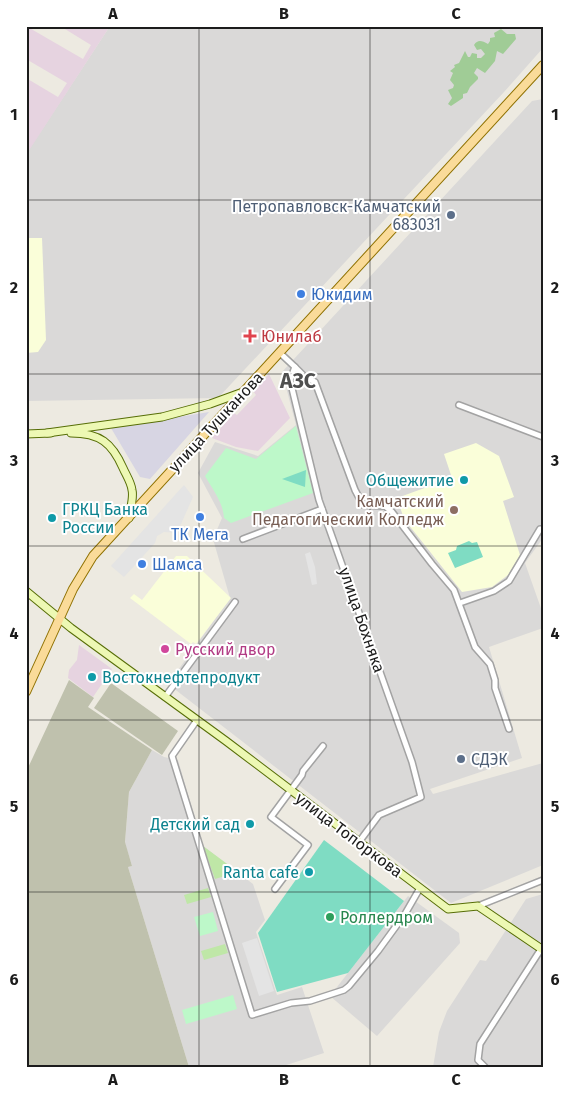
<svg xmlns="http://www.w3.org/2000/svg" width="569" height="1093" font-family="'Fira Sans',sans-serif">
  <style>
    .residential { fill: #dad9d8 }
    .industrial { fill: #e6d3e0 }
    .education { fill: #fafed9 }
    .construction { fill: #bfc1ad }
    .grass { fill: #bfe7a7 }
    .forest { fill: #a0cc96 }
    .park { fill: #bdf8c9 }
    .pitch { fill: #7fdcc3 }
    .parking { fill: #e4e4e4 }
    .plaza { fill: #d7d5e3 }
    .lines { fill: none; stroke-linecap: round; stroke-linejoin: round }
    .street-casing { stroke: #a3a3a3; stroke-width: 8 }
    .secondary-casing { stroke: #576e07; stroke-width: 9 }
    .primary-casing { stroke: #907203; stroke-width: 10 }
    .street { stroke: #fff; stroke-width: 5 }
    .secondary { stroke: #edf8b4; stroke-width: 7 }
    .primary { stroke: #fadb99; stroke-width: 8 }
    .grid { fill: none; stroke: #1c1c1c; stroke-width: 1; stroke-opacity: 0.55 }
    .service-dot { fill: #5c6f8a; stroke: #fff; stroke-width: 2 }
    .shop-dot { fill: #3f7fe0; stroke: #fff; stroke-width: 2 }
    .health-dot { fill: #e0444e; stroke: #fff; stroke-width: 2 }
    .culture-dot { fill: #0f9aa8; stroke: #fff; stroke-width: 2 }
    .education-dot { fill: #8d6e63; stroke: #fff; stroke-width: 2 }
    .hotel-dot { fill: #d1479c; stroke: #fff; stroke-width: 2 }
    .leisure-dot { fill: #2e9e5b; stroke: #fff; stroke-width: 2 }
    .labels { text-anchor: middle; dominant-baseline: central; stroke-width: 4; stroke-linejoin: round; paint-order: stroke }
    .service-label { font-size: 16px; fill: #4e5e75; stroke: #fff; text-anchor: end }
    .shop-label { font-size: 16px; fill: #366cbe; stroke: #fff; text-anchor: start }
    .health-label { font-size: 16px; fill: #be3a42; stroke: #fff; text-anchor: start }
    .street-label { font-size: 16px; fill: #1c1c1c; stroke: #fff }
    .culture-label { font-size: 16px; fill: #0d838f; stroke: #fff; text-anchor: end }
    .education-label { font-size: 16px; fill: #785e54; stroke: #fff; text-anchor: end }
    .hotel-label { font-size: 16px; fill: #b23c85; stroke: #fff; text-anchor: start }
    .leisure-label { font-size: 16px; fill: #27864d; stroke: #fff; text-anchor: start }
    .district-label { font-size: 21px; font-weight: bold; fill: #4f4f4f; stroke: #fff }
    .neatline { fill: none; stroke: #1c1c1c; stroke-width: 2 }
    .grid-label { font-size: 16px; text-anchor: middle; font-weight: bold; fill: #1c1c1c }
  </style>
  <rect width="100%" height="100%" fill="#edeae1"/>
  <g class="residential">
    <polygon points="110,26 543,26 543,48 504,92 218,398 26,401 26,150 28,151"/>
    <polygon points="543,99 543,538 525,563 543,614 543,628 489,647 522,758 430,789 433,794 543,763 543,865 451,903 168,684 230,598 213,539 222,518 198,473 215,442 258,456 296,425 282,372 532,101"/>
    <polygon points="152,750 164,757 178,760 203,846 253,884 265,920 256,932 277,995 302,987 324,1053 280,1067 189,1067 128,867 132,866 125,843 129,792"/>
    <polygon points="543,894 543,1067 433,1067 439,1032 447,1011 480,960 486,961 526,899"/>
    <polygon points="408,896 459,933 460,943 377,1036 330,996"/>
  </g>
  <g class="industrial">
    <polygon points="26,26 83,59 91,45 60,26 110,26 28,152 26,150 26,78 58,97 67,83 26,59"/>
    <polygon points="269,374 290,418 258,451 236,447 212,438 234,413 237,415 256,395 253,391"/>
    <polygon points="79,645 112,669 93,697 68,678 69,670 77,660"/>
  </g>
  <g class="education">
    <polygon points="26,238 42,238 46,340 38,352 26,353"/>
    <polygon points="476,443 499,456 514,497 503,501 520,555 508,575 492,587 462,592 404,519 397,498 452,478 444,454"/>
    <polygon points="176,556 187,556 231,598 196,644 193,642 191,644 130,598 134,594 142,600"/>
  </g>
  <g class="construction">
    <polygon points="69,680 94,698 88,707 152,750 129,792 125,842 132,866 128,867 189,1067 33,1067 26,1065 26,772"/>
    <polygon points="111,683 178,731 162,755 94,708"/>
  </g>
  <g class="grass">
    <polygon points="203,846 238,872 215,879"/>
    <polygon points="208,888 211,897 187,904 184,895"/>
    <polygon points="225,944 228,953 204,960 201,951"/>
  </g>
  <path class="forest" d="M501,29L507,34H515L516,39L503,54L497,51L495,61L485,73L477,68L474,73L478,77V79L470,87L467,93L463,94V98L451,106L448,104L452,98L448,90L453,88L454,85L450,80L453,73L450,71L455,67L454,65L459,63L465,51L468,57H470L472,53L477,54V58H481L485,54L481,49L477,50L474,45C478,39 482,41 488,44L490,41V38L495,37L494,33Z"/>
  <g class="park">
    <path d="M296,426L313,493L231,523L224,518C223,502 213,490 205,476L226,448L256,459Z"/>
    <polygon points="213,912 218,931 200,936 194,917"/>
    <polygon points="233,995 237,1009 186,1024 182,1010"/>
  </g>
  <g class="pitch">
    <polygon points="306,470 305,487 282,479"/>
    <polygon points="469,541 472,543 477,542 483,557 455,568 448,553 456,550 457,546"/>
    <polygon points="324,840 404,901 348,973 277,992 258,933"/>
  </g>
  <g class="parking">
    <polygon points="184,485 193,497 177,533 164,532 157,536 155,543 124,577 111,566"/>
    <polygon points="310,552 315,567 317,584 312,585 305,554"/>
    <polygon points="257,938 274,991 259,996 242,943"/>
  </g>
  <polygon class="plaza" points="209,412 150,479 140,477 111,428"/>
  <g class="lines">
    <defs>
      <g id="street">
        <polyline points="280,353 295,367 290,380 319,500 412,762 421,797 379,815 359,842"/>
        <polyline points="295,367 304,376 315,382 355,490 363,505 385,506 392,512 432,564 454,590 475,647 490,664 495,680 495,688 509,729"/>
        <polyline points="459,405 543,437"/>
        <polyline points="243,539 322,509"/>
        <polyline points="460,603 494,591 509,581 540,529 543,529"/>
        <polyline points="165,697 235,602"/>
        <polyline points="197,720 172,756 252,1015 291,1003 310,1001 344,990 349,986 378,951 405,914 420,888"/>
        <polyline points="275,889 308,845 271,817 302,775 303,771 323,746"/>
        <polyline points="478,906 543,880"/>
        <polyline points="485,1067 478,1060 480,1044 541,949"/>
      </g>
      <g id="secondary">
        <polyline points="47,433 162,417 210,404 243,392"/>
        <path d="M71,433C100,433 112,443 123,468C126,475 131,482 132,490C134,498 130,509 129,518"/>
        <polyline points="26,434 51,433"/>
        <polyline points="26,591 71,628 226,741 448,909 478,906 543,950"/>
      </g>
      <polyline id="primary" points="26,692 73,589 93,556 543,65"/>
    </defs>
    <use href="#street" class="street-casing"/>
    <use href="#secondary" class="secondary-casing"/>
    <use href="#primary" class="primary-casing"/>
    <use href="#street" class="street"/>
    <use href="#secondary" class="secondary"/>
    <use href="#primary" class="primary"/>
  </g>
  <path class="grid" d="M199,26V1067M370,26V1067M26,200H543M26,374H543M26,546H543M26,720H543M26,892H543"/>
  <g class="service-dot">
    <circle cx="451" cy="215" r="5"/>
    <circle cx="461" cy="759" r="5"/>
  </g>
  <g class="shop-dot">
    <circle cx="301" cy="294" r="5"/>
    <circle cx="200" cy="517" r="5"/>
    <circle cx="142" cy="564" r="5"/>
  </g>
  <path class="health-dot" d="M247.5 328.5h5v5h5v5h-5v5h-5v-5h-5v-5h5z"/>
  <g class="culture-dot">
    <circle cx="464" cy="480" r="5"/>
    <circle cx="52" cy="518" r="5"/>
    <circle cx="92" cy="677" r="5"/>
    <circle cx="250" cy="824" r="5"/>
    <circle cx="309" cy="872" r="5"/>
  </g>
  <circle class="education-dot" cx="454" cy="510" r="5"/>
  <circle class="hotel-dot" cx="165" cy="649" r="5"/>
  <circle class="leisure-dot" cx="330" cy="917" r="5"/>
  <g class="labels">
    <g class="service-label">
      <text x="441" y="206">Петропавловск-Камчатский<tspan x="441" dy="18">683031</tspan></text>
      <text x="471" y="759" text-anchor="start">СДЭК</text>
    </g>
    <g class="shop-label">
      <text x="311" y="294">Юкидим</text>
      <text x="200" y="534" text-anchor="middle">ТК Мега</text>
      <text x="152" y="564">Шамса</text>
    </g>
    <g class="health-label">
      <text x="261" y="336">Юнилаб</text>
    </g>
    <g class="street-label">
      <text transform="translate(216 422) rotate(-47)">улица Тушканова</text>
      <text transform="translate(362 620) rotate(71)">улица Бохняка</text>
      <text transform="translate(349 835) rotate(37)">улица Топоркова</text>
    </g>
    <g class="culture-label">
      <text x="454" y="480">Общежитие</text>
      <text x="62" y="509" text-anchor="start">ГРКЦ Банка<tspan x="62" dy="18">России</tspan></text>
      <text x="102" y="677" text-anchor="start">Востокнефтепродукт</text>
      <text x="240" y="824">Детский сад</text>
      <text x="299" y="872">Ranta cafe</text>
    </g>
    <g class="education-label">
      <text x="444" y="501">Камчатский<tspan x="444" dy="18">Педагогический Колледж</tspan></text>
    </g>
    <g class="hotel-label">
      <text x="175" y="649">Русский двор</text>
    </g>
    <g class="leisure-label">
      <text x="340" y="917">Роллердром</text>
    </g>
    <g class="district-label">
      <text x="298" y="381">АЗС</text>
    </g>
  </g>
  <rect width="569" height="1093" fill="none" stroke="#ffffff" stroke-width="55"/>
  <rect x="28" y="28" width="514" height="1038" class="neatline"/>
  <g class="grid-label">
    <text x="113" y="19">A</text>
    <text x="284" y="19">B</text>
    <text x="456" y="19">C</text>
    <text x="14" y="120">1</text>
    <text x="555" y="120">1</text>
    <text x="14" y="293">2</text>
    <text x="555" y="293">2</text>
    <text x="14" y="466">3</text>
    <text x="555" y="466">3</text>
    <text x="14" y="639">4</text>
    <text x="555" y="639">4</text>
    <text x="14" y="812">5</text>
    <text x="555" y="812">5</text>
    <text x="14" y="985">6</text>
    <text x="555" y="985">6</text>
    <text x="113" y="1085">A</text>
    <text x="284" y="1085">B</text>
    <text x="456" y="1085">C</text>
  </g>
</svg>
